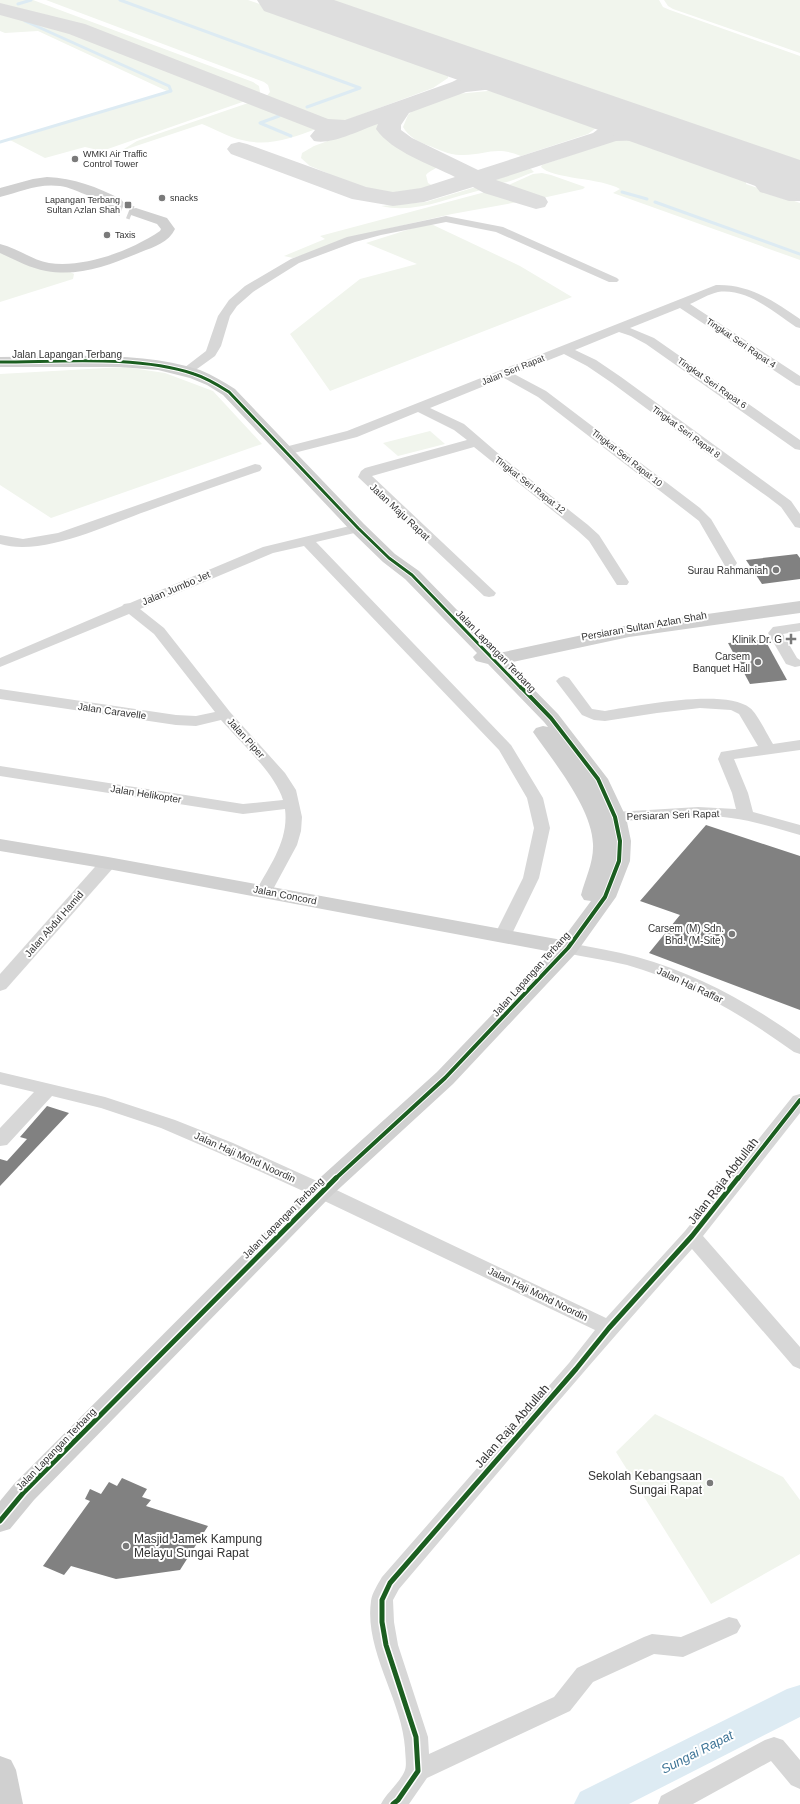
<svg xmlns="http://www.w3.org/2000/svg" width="800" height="1804" font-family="Helvetica,sans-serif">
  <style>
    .green { fill: #f1f5ed }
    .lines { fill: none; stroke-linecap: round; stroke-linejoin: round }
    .stream { stroke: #ddebf3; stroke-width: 3 }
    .river { fill: #ddebf3; fill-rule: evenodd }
    .taxiway { fill: #dedede; fill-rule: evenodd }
    .runway { fill: #dedede; fill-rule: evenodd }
    .building { fill: #818181 }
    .secondary-tunnel { stroke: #d6d6d6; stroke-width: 14; stroke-dasharray: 14 7; stroke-linecap: butt }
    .street { fill: #d7d7d7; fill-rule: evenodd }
    .secondary { fill: #d0d0d0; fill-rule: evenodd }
    .cycleway-far2-casing { stroke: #fff; stroke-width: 5 }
    .cycleway-far1-casing { stroke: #fff; stroke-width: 6 }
    .cycleway-casing { stroke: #fff; stroke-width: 8 }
    .cycleway-far2 { stroke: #1b5e20; stroke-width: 3 }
    .cycleway-far1 { stroke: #1b5e20; stroke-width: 4 }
    .cycleway { stroke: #1b5e20; stroke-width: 5 }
    .poi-dot { fill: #7a7a7a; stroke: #fff; stroke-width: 1.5 }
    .labels { text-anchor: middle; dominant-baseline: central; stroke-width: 4; stroke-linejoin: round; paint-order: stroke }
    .far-poi-label { font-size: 9px; fill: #333; stroke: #fff; text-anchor: start }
    .far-street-label { font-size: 9px; fill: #333; stroke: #fff }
    .street-label { font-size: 10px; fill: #333; stroke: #fff }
    .poi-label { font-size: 10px; fill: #333; stroke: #fff; text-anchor: end }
    .near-street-label { font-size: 12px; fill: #333; stroke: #fff }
    .near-poi-label { font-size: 12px; fill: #333; stroke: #fff; text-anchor: end }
    .near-water-label { font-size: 13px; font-style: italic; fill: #3f7597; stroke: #fff }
  </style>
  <rect width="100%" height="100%" fill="#fff"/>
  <g class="green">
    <polygon points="0,0 33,0 253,82 259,86 260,92 258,95 85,29 0,6"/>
    <polygon points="46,0 248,0 444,69 448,75 448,78 433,88 341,122 333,122 266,97 270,92 268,85 264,82"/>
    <polygon points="325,0 659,0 663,7 670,10 800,56 800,164"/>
    <polygon points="664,0 800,0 800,53 673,9 668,6"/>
    <polygon points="0,10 77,32 251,99 102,151 85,147 45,158 10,140 169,92 38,31 5,33 0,31"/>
    <path d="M498,90L507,91L597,122L596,128L588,134L521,156C495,145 485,156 460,155C449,155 438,149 427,145C417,141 409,137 403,127L408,115L412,111L457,94Z"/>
    <path d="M254,101L314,125L316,129C292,138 268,147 242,140C228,137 215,129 202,124L124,150V149L137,141Z"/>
    <path d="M380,122V127L390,141L440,161L441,165C436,169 430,170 426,175L428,183L433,186C385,203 353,183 310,166L301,158L302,153L314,146Z"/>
    <path d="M632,138L645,139L747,176L746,184L800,203V260L613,193L620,189C602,178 552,179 541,167L542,165L609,142Z"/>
    <path d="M531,169L534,172C519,177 502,187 487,183L523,170Z"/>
    <polygon points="542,173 551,175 585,187 583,189 538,199 502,188 533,174"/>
    <path d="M476,187L481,190C448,198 415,214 381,206L426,202Z"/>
    <polygon points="489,191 494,191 523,201 452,214 378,231 293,258 284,256 325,239 320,236"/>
    <polygon points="429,223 520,266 572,297 330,391 290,334 360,279 417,264 366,243"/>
    <polygon points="0,252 70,272 74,274 73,279 0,302"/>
    <polygon points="124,367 165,373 213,391 262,444 51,518 0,485 0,374"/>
    <polygon points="430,431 445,444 398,456 383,443"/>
    <polygon points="655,1414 783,1477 800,1500 800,1554 711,1604 616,1452"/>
  </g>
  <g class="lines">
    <g class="stream">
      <polyline points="120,0 360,88 307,107"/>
      <polyline points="18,4 31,0"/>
      <polyline points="279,116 260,123 291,136"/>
      <polyline points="0,142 171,91 169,86 25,21"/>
      <polyline points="622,192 647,199"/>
      <polyline points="655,202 800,254"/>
    </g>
    <polygon class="river" points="800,1685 800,1717 629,1804 574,1804 580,1792 787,1689"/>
    <g class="taxiway">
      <path d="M0,3L85,24L328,119L345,120L452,82L460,78L462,74L443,64L440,59L443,54C459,50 475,61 484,74L483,77H511L536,81L539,86L536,91L528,93L494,89L466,92L409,113L401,125V130L412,138L478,170L593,133L601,127V123L586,114L583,109L586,104C599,101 625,110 625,127C645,126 664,127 683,132L687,137L683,142L675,144L650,140L616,141L496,180L545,197L548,202L545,207L536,209L484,193L473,187L424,202L393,206L352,199L231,154L227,149L231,144L239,142L247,144L366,187L393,192L421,188L455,177C430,164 392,152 376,129L378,124C360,130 332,145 314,141L310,136L315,130L69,34L0,15Z"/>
      <path d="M733,150C744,153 757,160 766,168C781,181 776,187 800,187V201H789L760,192L749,178L725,162L721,157L725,152Z"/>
    </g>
    <polygon class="runway" points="257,0 334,0 800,160 800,199 778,194 264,11"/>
  </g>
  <g class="building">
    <polygon points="797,554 800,558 800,579 762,584 746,560"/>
    <polygon points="765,640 787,680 750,684 728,643"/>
    <polygon points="706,825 800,856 800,1010 649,953 680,915 640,901"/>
    <polygon points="47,1106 69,1113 0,1186 0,1159 7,1161 27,1139 20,1137"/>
    <polygon points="122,1478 147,1489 142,1497 151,1500 146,1506 208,1526 180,1570 116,1579 71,1566 64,1575 43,1566 90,1501 85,1499 90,1489 101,1494 109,1482 117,1486"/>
  </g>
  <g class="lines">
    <polyline class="secondary-tunnel" points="109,204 132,213"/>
    <g class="street">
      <polygon points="446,216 503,227 617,278 619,280 617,282 609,282 496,232 446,222 381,235 355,242 299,263 253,292 237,306 230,316 221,346 215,356 190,374 182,374 180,371 206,351 218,316 229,300 245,286 291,259 347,237"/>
      <path d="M716,285C750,284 773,301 800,319V328L796,327C774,312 747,288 718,292C709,294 699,300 690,304L800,376V386L796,385L680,308L630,328L654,338L800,440V450L795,449L646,344L631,336L619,332L575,350L596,360L621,377L791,501L800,514V528L795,527L781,507L768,497L701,449L612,383L587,366L564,354L514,374L546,391L700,508L711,519L737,563L735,566H725L699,521L690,514L538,397L504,378L430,408L464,424L507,461L588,525L599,535L629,582L627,585H617L589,541L578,531L474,447L372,476L496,593L494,596L489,597L484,596L358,477L361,471L365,468L467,440L454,430L418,412L357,437L286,455L281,454L279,451L281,448L347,431Z"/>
      <path d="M255,464L260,465L262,468L260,471C222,484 185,497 147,511C107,525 42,557 0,544V535L23,539L58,533Z"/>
      <path d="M358,524L363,525L365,528L363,531L316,542L511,745L543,798L550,828L539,878L509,940L503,941L497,940L494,936L523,878L534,828L527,798L499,750L304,546L273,553L140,609L164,628L230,712L285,773L296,790L302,817L301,831L297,845L270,895L264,896L258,895L256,891C270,865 289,840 285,809L243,814L0,776V766L243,804L283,800C275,773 240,742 221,720L196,726L176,725L0,699V689L176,715L196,716L215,712L154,634L129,614L0,667V658L122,606L124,604L130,603L263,547Z"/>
      <polygon points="800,623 800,631 783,634 797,658 800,660 800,666 795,667 786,664 768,633 773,627"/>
      <path d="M564,676L569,678L592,709L605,711C636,706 725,688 750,708C757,713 768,736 773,744L800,740V750L734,759L748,793L753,812L800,825V835C777,829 755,821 731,818C693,813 653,819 615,822L609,820L607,817L609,814L615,812L698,807L736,809L732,793L718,759L721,752L758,746L739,714L731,710L700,708L657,713L605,721L594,720L582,715L556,681L559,678Z"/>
      <polygon points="108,858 114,859 116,863 114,867 6,989 0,991 0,974 102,859"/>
      <path d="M568,943C591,947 614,951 637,957C696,973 751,1004 800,1039V1054L794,1052C744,1016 688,982 627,965C606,960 583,957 562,952L559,948L562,944Z"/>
      <path d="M0,1072L105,1097L175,1120L233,1143L328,1186L606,1318L685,1231L793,1096L800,1094V1113L703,1236L800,1347V1369L793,1366L692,1249C592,1360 496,1475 399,1589L393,1600L394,1622L398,1645L428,1737L429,1754L554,1697L577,1668L644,1637L652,1634L681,1637L729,1617L737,1619L741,1626L737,1633L683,1657L654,1654L593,1682L570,1711L427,1778L409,1804H381C387,1792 400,1783 405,1770C407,1764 405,1754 405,1748C402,1700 364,1651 371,1601C372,1593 378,1584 382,1577L569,1363L595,1330L314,1196L219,1153L161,1128L101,1108L52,1096L7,1145L0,1146V1128L34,1092L0,1084Z"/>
      <polygon points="774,1737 783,1740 800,1760 800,1789 791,1785 771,1761 693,1804 658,1804 661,1796 765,1740"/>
    </g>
    <g class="secondary">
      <path d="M47,177C74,178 97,187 121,199L123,202L121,205C108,208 77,188 60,186C38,183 20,192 0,197V188L33,179Z"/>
      <path d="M136,208L167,218L175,229C169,242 154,247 141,252C110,265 80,277 46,271C30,268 15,260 0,253V244C17,248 32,260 49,263C85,268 130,251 160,231L161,229L157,224L131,215L129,212L131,209Z"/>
      <path d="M0,357C65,357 138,350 200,370C212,375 224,382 235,389L364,524L395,554L419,571L499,653L629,625L800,601V613L629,637L508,663L558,714L608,779L626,817L631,841L630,861L616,897L576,953L453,1084L330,1197L34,1500L10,1529L0,1532V1501L14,1484L312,1185L437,1072L552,952L108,869L0,851V839L108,857L562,940L591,901L584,900L581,895C585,879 594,862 593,844C592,808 553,761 533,732L536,728L543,726L548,727L544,722L488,664L476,661L473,657L477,653L405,579L383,562L352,532L223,395L207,385L190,378L158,370L120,367H0Z"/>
      <polygon points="0,1756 11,1760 16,1770 23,1804 0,1804"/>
    </g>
    <defs>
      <path id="cycleway-far2" d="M0,362C60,362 137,355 194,374C207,378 218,385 229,392L358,528L389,558L412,575L521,688"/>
      <g id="cycleway-far1">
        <polyline points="335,1179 445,1078 568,948 605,897 619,861 620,841 615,817 598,779 551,718 521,687"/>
        <polyline points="738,1179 800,1100"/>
      </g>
      <g id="cycleway">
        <polyline points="0,1521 24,1492 336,1178"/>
        <polyline points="393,1804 398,1800 418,1771 416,1737 386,1645 382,1622 382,1600 390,1583 576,1369 609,1328 692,1236 738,1178"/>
      </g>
    </defs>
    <use href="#cycleway-far2" class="cycleway-far2-casing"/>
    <use href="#cycleway-far1" class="cycleway-far1-casing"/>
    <use href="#cycleway" class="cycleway-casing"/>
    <use href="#cycleway-far2" class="cycleway-far2"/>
    <use href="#cycleway-far1" class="cycleway-far1"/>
    <use href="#cycleway" class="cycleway"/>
  </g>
  <g class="poi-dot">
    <circle cx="75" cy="159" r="4"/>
    <circle cx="162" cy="198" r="4"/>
    <rect x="124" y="201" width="8" height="8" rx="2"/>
    <circle cx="107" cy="235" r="4"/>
    <circle cx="776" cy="570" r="4"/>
    <path d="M789 633h4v4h4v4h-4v4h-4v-4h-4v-4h4z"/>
    <circle cx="758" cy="662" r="4"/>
    <circle cx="732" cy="934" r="4"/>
    <circle cx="710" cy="1483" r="4"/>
    <circle cx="126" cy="1546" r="4"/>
  </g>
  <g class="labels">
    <g class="far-poi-label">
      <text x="83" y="154">WMKI Air Traffic<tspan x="83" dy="10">Control Tower</tspan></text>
      <text x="170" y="198">snacks</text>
      <text x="120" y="200" text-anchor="end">Lapangan Terbang<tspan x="120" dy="10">Sultan Azlan Shah</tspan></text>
      <text x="115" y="235">Taxis</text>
    </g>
    <g class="far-street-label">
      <text transform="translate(741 343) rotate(34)">Tingkat Seri Rapat 4</text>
      <text transform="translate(513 370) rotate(-22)">Jalan Seri Rapat</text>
      <text transform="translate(712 383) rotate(35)">Tingkat Seri Rapat 6</text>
      <text transform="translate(686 432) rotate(36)">Tingkat Seri Rapat 8</text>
      <text transform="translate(627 458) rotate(38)">Tingkat Seri Rapat 10</text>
      <text transform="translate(530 485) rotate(38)">Tingkat Seri Rapat 12</text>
    </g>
    <g class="street-label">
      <text x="67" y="354">Jalan Lapangan Terbang</text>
      <text transform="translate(400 512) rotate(43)">Jalan Maju Rapat</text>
      <text transform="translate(176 588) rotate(-23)">Jalan Jumbo Jet</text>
      <text transform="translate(644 626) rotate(-10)">Persiaran Sultan Azlan Shah</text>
      <text transform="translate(496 651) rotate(46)">Jalan Lapangan Terbang</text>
      <text transform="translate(112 711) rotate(8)">Jalan Caravelle</text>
      <text transform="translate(246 738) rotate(48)">Jalan Piper</text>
      <text transform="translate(146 794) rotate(9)">Jalan Helikopter</text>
      <text transform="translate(673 815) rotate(-2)">Persiaran Seri Rapat</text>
      <text transform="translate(285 895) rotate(11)">Jalan Concord</text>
      <text transform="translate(54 924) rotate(-49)">Jalan Abdul Hamid</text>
      <text transform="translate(531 974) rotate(-48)">Jalan Lapangan Terbang</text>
      <text transform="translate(690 985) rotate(25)">Jalan Hai Raffar</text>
      <text transform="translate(245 1157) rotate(24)">Jalan Haji Mohd Noordin</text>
      <text transform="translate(283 1218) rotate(-45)">Jalan Lapangan Terbang</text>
      <text transform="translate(538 1294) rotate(26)">Jalan Haji Mohd Noordin</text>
      <text transform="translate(56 1449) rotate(-46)">Jalan Lapangan Terbang</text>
    </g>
    <g class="poi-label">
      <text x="768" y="570">Surau Rahmaniah</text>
      <text x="782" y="639">Klinik Dr. G</text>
      <text x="750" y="656">Carsem<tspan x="750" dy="12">Banquet Hall</tspan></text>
      <text x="724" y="928">Carsem (M) Sdn.<tspan x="724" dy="12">Bhd. (M-Site)</tspan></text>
    </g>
    <g class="near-street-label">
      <text transform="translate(723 1181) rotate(-52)">Jalan Raja Abdullah</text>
      <text transform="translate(512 1426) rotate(-49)">Jalan Raja Abdullah</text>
    </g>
    <g class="near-poi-label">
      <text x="702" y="1476">Sekolah Kebangsaan<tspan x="702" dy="14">Sungai Rapat</tspan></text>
      <text x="134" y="1539" text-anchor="start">Masjid Jamek Kampung<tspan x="134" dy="14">Melayu Sungai Rapat</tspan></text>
    </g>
    <g class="near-water-label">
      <text transform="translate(697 1752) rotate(-27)">Sungai Rapat</text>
    </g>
  </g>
</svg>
